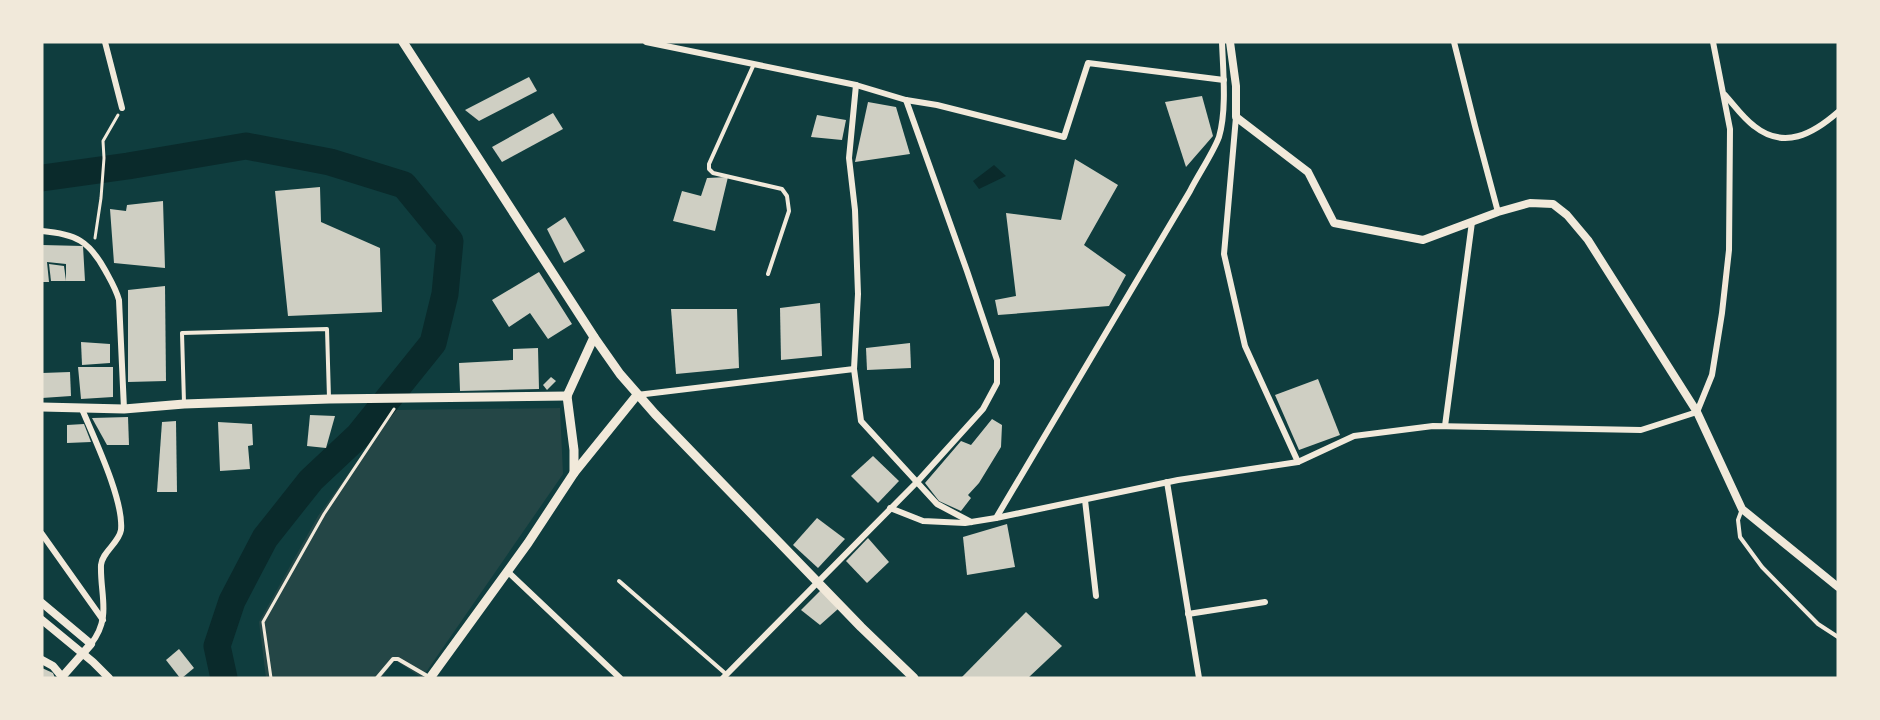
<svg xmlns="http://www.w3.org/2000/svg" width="1880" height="720" font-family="'Titillium Web',sans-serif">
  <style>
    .green { fill: #244646 }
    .water { fill: #0a2a2b }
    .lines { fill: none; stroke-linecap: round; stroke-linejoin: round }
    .river { stroke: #0a2a2b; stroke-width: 27 }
    .building { fill: #cfcfc3 }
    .path { stroke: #f1e9da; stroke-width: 3 }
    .service { stroke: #f1e9da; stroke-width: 4 }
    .minor { stroke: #f1e9da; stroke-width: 6 }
    .tertiary { stroke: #f1e9da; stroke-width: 8 }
    .secondary { stroke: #f1e9da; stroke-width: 9 }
  </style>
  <rect width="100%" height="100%" fill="#0f3d3e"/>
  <polygon class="green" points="560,408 563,474 422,678 395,660 381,678 266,678 259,622 318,516 394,410"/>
  <polygon class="water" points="994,165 1006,176 979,189 973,181"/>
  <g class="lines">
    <polyline class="river" points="42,178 128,166 246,146 330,162 404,185 450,241 445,294 433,343 359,435 311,480 265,538 232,601 217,646 224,678"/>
  </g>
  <g class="building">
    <polygon points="529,77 537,91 479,121 465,110"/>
    <polygon points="1202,96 1213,136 1186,167 1165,102"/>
    <polygon points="868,102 896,107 910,154 855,162"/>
    <polygon points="553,113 563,129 502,162 492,147"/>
    <polygon points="817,115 846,120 842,140 811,137"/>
    <polygon points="1075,159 1118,185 1084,245 1126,275 1109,306 998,315 995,300 1016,296 1006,213 1061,220"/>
    <polygon points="728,177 715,231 673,221 682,191 701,196 707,178"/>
    <polygon points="320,187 321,222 380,248 382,312 288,316 275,191"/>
    <polygon points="163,201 165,268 114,263 110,209 126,211 127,205"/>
    <polygon points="565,217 585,251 564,263 547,229"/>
    <polygon points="42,245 83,246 85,281 66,281 66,264 47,262 49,282 42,282"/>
    <polygon points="49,264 64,266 66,281 51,281"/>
    <polygon points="539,272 572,324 548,339 530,313 509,327 492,300"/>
    <polygon points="165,286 166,381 128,382 128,290"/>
    <polygon points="820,303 822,356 781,360 780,308"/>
    <polygon points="671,309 737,309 739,368 676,374"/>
    <polygon points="81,342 110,344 110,363 82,365"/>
    <polygon points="910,343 911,368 867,370 866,348"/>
    <polygon points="538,348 539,389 460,391 459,363 513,360 513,349"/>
    <polygon points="78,367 113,367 113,397 81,399"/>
    <polygon points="70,372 71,396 42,398 42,373"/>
    <polygon points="551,377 556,381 547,390 543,385"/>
    <polygon points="1318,379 1340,435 1299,450 1275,395"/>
    <polygon points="310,415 335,416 326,448 307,446"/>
    <polygon points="128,417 129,445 107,445 92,418"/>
    <polygon points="992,419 1002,425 1001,447 979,483 968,495 971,498 961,511 939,501 925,483 961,441 971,445"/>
    <polygon points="176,421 177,492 157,492 162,422"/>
    <polygon points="218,422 252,424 253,445 248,446 250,469 220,471"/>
    <polygon points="84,424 91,442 67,443 67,425"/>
    <polygon points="873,456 899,481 878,503 851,476"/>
    <polygon points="817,518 845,539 818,568 793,545"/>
    <polygon points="1007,524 1015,567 967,575 963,537"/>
    <polygon points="868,538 889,562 867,583 846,561"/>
    <polygon points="821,590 838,609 820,625 801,610"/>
    <polygon points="1026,612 1062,646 1028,678 961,678"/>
    <polygon points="179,649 194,668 182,678 180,678 166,660"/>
    <polygon points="42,668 53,673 55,678 42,678"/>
  </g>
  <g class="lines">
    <g class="path">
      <polyline points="95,238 101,198 104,158 103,141 118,115"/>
      <polyline points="271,678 263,622 324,514 394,409"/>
    </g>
    <g class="service">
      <polyline points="754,64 709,164 709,169 713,173 782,189 787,196 789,211 768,274"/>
      <polyline points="184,403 182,333 327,329 329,398"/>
      <polyline points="1742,509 1738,520 1740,537 1762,567 1818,624 1838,637"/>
      <polyline points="619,581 726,674"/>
      <polyline points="377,678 393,659 398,659 429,677"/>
    </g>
    <g class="minor">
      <polyline points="105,42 122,108"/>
      <polyline points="646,42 856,85 906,100 937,105 1064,137 1088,63 1224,80"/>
      <polyline points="1454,42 1475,126 1498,212"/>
      <polyline points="856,85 849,158 855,210 858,294 854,369 861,421 937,504 971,522"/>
      <path d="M1725,95C1734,105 1743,118 1754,126C1784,150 1813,134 1838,112"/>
      <polyline points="1236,117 1224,254 1245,346 1298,462"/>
      <path d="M42,231C76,234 89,241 105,270C111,281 116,289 119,300L124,409"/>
      <polyline points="637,395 854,369"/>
      <path d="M82,409C94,438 124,500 121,530C119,543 102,552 101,565C100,596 112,617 91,644"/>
      <polyline points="1445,426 1472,222"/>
      <polyline points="1167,482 1199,678"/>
      <polyline points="1085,500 1096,596"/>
      <path d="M890,508L923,521L965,523L996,518L1190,191C1198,175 1213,153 1219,137C1227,110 1223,70 1222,42"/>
      <polyline points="996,518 1178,480 1298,462 1354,436 1433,426 1641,430 1697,412 1712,375 1722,313 1729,250 1730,129 1713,42"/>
      <polyline points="42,534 103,620"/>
      <polyline points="507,571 620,678"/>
      <polyline points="1188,614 1265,602"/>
      <polyline points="723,678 917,482 983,409 997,383 997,360 967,271 906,100"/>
    </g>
    <g class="tertiary">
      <polyline points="1230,42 1236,86 1236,117 1308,172 1334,223 1423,240 1498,212 1530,203 1553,204 1567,215 1588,240 1697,412 1742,509 1838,587"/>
      <polyline points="42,603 91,644 62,677"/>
      <polyline points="42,620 93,662 109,678"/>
      <polyline points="42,660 53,666 63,678"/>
    </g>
    <g class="secondary">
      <polyline points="403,42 594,337 620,374 655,414 861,627 914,678"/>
      <polyline points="567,396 574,450 574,473"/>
      <polyline points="567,396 594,337"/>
      <polyline points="42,407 124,409 184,404 329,399 567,396"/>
      <polyline points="430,678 528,543 574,473 637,395"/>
    </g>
  </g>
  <rect width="1880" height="720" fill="none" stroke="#f1e9da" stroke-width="87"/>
</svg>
